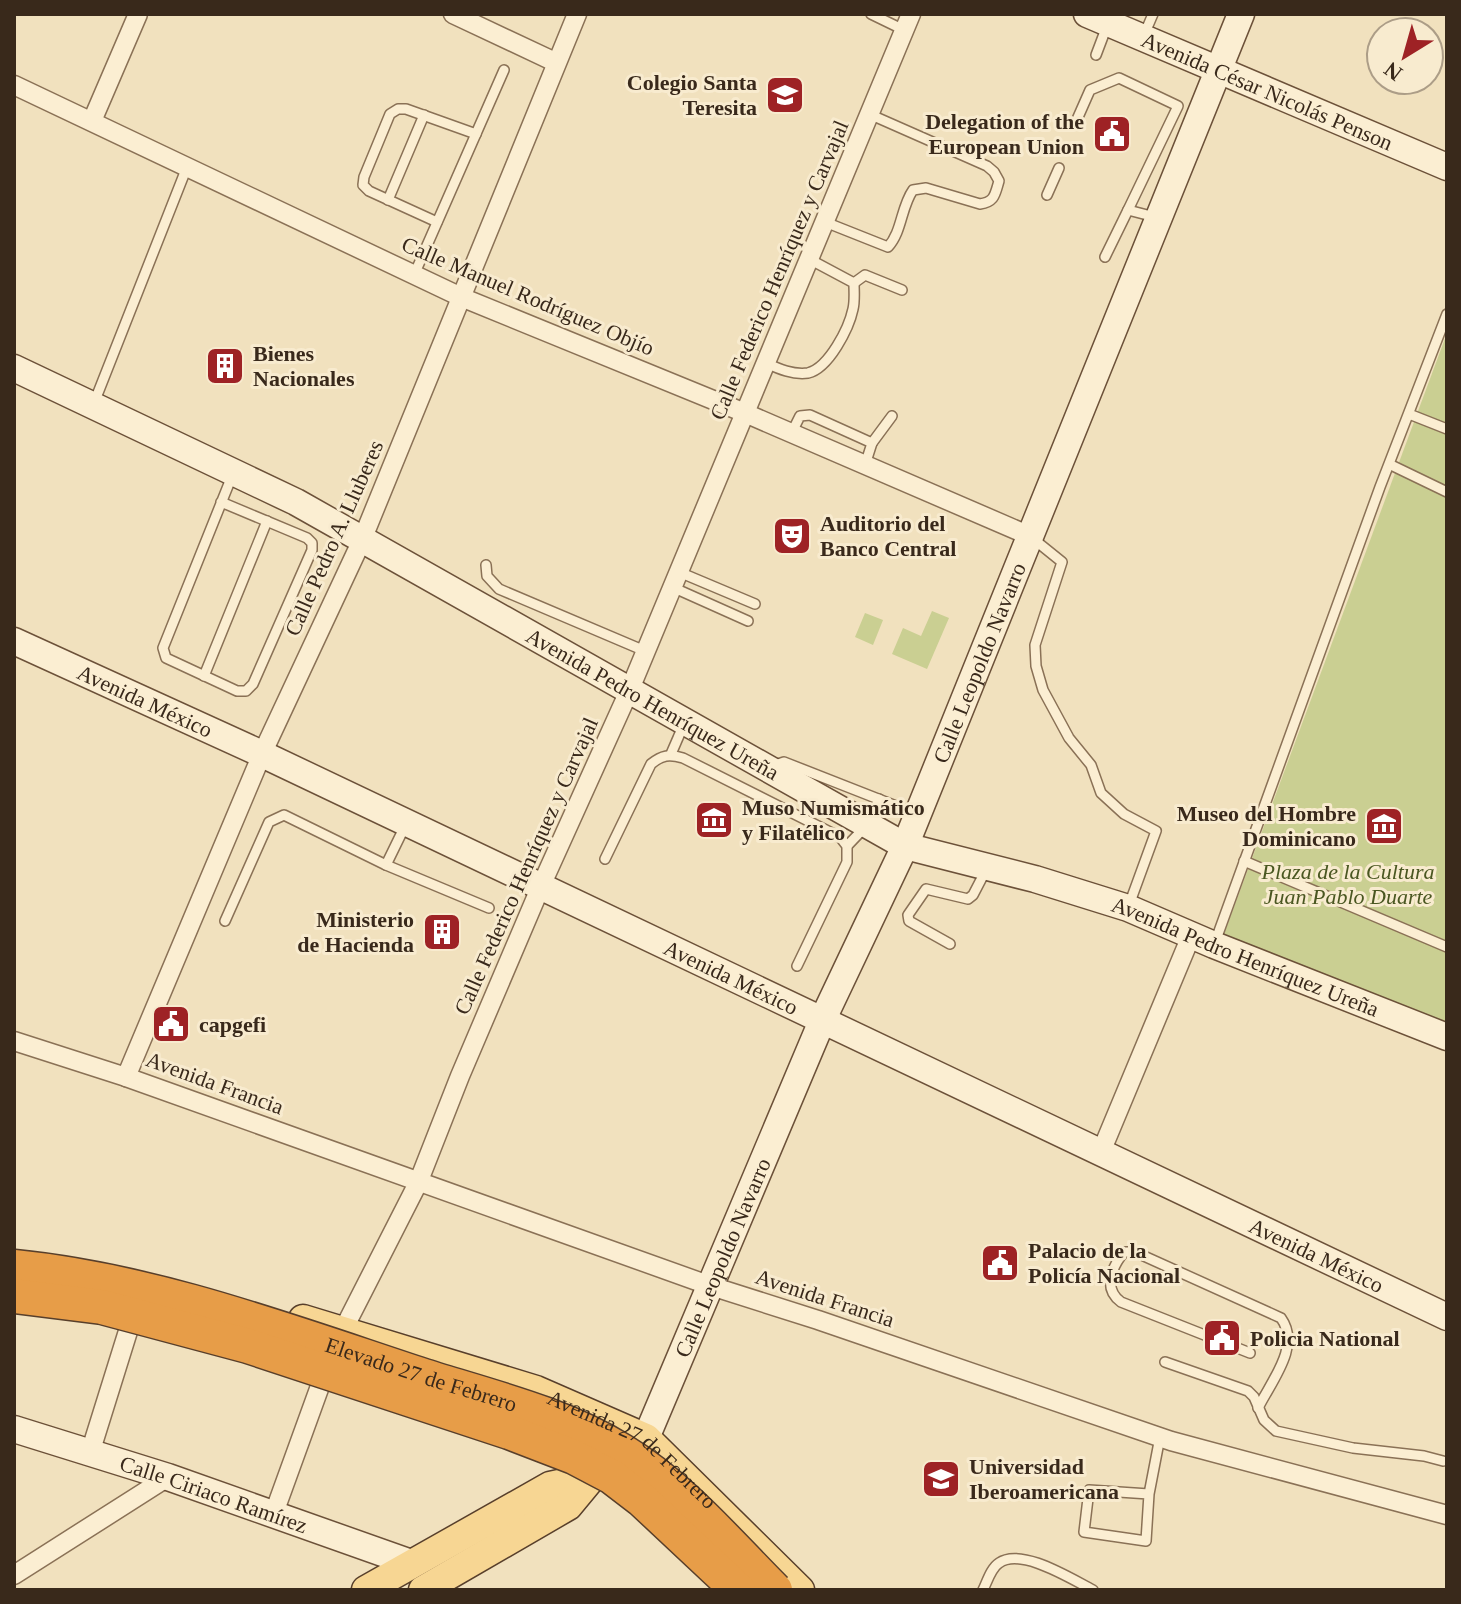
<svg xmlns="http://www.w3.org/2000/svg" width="1461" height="1604" font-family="'Times New Roman',serif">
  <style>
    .green { fill: #cacf92 }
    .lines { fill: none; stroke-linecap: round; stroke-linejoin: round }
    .lane-casing { stroke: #8a7156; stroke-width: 12 }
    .street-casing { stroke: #8a7156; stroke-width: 21 }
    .secondary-casing { stroke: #6c5139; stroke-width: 29 }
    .primary-casing { stroke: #583f2b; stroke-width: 31 }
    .lane { stroke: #fbeed2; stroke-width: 9 }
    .street { stroke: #fbeed2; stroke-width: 18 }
    .secondary { stroke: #fbeed2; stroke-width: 26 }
    .primary { stroke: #f7d693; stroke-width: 28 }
    .highway-bridge-casing { stroke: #583f2b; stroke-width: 37; stroke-linecap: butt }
    .highway-bridge { stroke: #e79d48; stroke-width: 34 }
    .labels { text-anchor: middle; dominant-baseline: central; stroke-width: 6; stroke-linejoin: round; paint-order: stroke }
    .poi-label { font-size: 22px; font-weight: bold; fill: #39291b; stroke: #f8ebcf; text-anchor: start }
    .street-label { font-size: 22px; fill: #39291b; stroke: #f8ebcf }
    .park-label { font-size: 22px; font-style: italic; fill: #4a5721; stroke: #f8ebcf }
  </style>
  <rect width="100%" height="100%" fill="#f1e1be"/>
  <g class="green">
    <polygon points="1447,333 1447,1034 1221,942"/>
    <polygon points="932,611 949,618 927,669 892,654 903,628 921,636"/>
    <polygon points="865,613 883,620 873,645 855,637"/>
  </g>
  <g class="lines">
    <defs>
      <g id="lane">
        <polyline points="871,14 904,30"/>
        <polyline points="1144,35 1153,14"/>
        <polyline points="1096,55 1107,26"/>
        <polyline points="1075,124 1090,90 1119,78 1178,106 1128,210"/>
        <polyline points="1047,195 1059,168"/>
        <polyline points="388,200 424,115"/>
        <polyline points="437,222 369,191 363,185 364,177 390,114 398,109 406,109 476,134"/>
        <path d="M825,222L888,247C902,232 901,207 913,190L926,188L980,204C995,202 995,194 999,181L994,172L987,166L869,114"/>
        <polyline points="1105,257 1128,210 1155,217"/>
        <polyline points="414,275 504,70"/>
        <polyline points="854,283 865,275 902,290"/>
        <path d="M766,363C779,369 793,375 808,373C829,368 849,328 853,309C855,301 854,291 854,283L809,259"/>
        <polyline points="94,403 187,167"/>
        <polyline points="1409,414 1447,429"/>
        <polyline points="791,434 800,416 810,415 872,443 865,465"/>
        <polyline points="872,443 892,416"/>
        <polyline points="1391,465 1447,492"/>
        <polyline points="221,502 307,538 312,543 312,550 253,684 246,691 237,691 166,658 163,648 232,476"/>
        <polyline points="1031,537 1062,562 1035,645 1036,666 1043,690 1069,738 1091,765 1101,793 1124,814 1156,831 1129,905"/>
        <polyline points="486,565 487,576 499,589 645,651"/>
        <polyline points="679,572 755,604"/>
        <polyline points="672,587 748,621"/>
        <polyline points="204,676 267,521"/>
        <polyline points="671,754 684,724"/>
        <polyline points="772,766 784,762 914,813"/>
        <polyline points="847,846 868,824 879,799"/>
        <path d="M605,859L651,764C662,755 669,754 683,758L840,837L847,846V862L797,966"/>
        <polyline points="1244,861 1447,947"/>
        <polyline points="386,865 489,908"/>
        <polyline points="225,921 269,822 284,815 386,865 405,826"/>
        <polyline points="950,944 909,921 908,915 926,889 968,899 973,895 986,870"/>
        <polyline points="1214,945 1380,487 1447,314"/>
        <path d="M1250,1353L1121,1302C1103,1289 1111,1268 1124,1252H1135L1281,1318C1301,1346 1272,1380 1258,1408"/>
        <polyline points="1165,1362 1248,1391 1254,1397 1264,1420 1276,1431 1353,1448 1424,1456 1443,1461"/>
        <polyline points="1149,1494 1089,1490 1084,1532 1146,1541 1149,1494 1160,1437"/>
        <path d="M983,1590C987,1582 991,1568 999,1563C1021,1547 1071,1579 1093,1590"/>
      </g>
      <g id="street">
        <polyline points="453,14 555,62"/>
        <polyline points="14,85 461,297 745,413 1030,536"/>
        <polyline points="92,121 138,14"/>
        <polyline points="14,1041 126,1077 711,1286 818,1320 1171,1441 1447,1515"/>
        <polyline points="126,1077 262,754 362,540 577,14"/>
        <polyline points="1101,1152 1191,936"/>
        <polyline points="338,1340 418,1183 460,1076 541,886 630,689 911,14"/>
        <polyline points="90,1453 129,1328"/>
        <polyline points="274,1513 328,1364"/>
        <polyline points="14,1575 168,1477"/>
      </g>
      <g id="secondary">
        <path id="s1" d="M1087,14L1447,167"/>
        <path id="s2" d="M14,368L296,502L905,846L1035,879L1128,908L1214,945L1447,1037"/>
        <path id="s3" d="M14,641L262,754L1447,1317"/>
        <path id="s4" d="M14,1429L168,1477L411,1563"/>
        <path id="s5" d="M646,1438L822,1021L905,846L1241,14"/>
      </g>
      <g id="primary">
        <path id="s6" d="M303,1319L536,1390L646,1438L800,1590"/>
        <polyline points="366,1590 550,1486 592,1477"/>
        <polyline points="423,1590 568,1506 592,1477 616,1460"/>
      </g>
    </defs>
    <use href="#lane" class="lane-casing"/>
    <use href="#street" class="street-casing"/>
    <use href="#secondary" class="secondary-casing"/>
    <use href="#primary" class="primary-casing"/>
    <use href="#lane" class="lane"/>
    <use href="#street" class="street"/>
    <use href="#secondary" class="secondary"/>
    <use href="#primary" class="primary"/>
    <defs>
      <g id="highway-bridge">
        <path id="s7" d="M14,1267C155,1281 290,1332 424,1376C490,1397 563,1414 622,1451C681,1487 727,1542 775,1590"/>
        <polyline points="14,1296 102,1307 248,1346 509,1432 574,1457 612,1477 642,1500 738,1590"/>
      </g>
    </defs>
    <use href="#highway-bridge" class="highway-bridge-casing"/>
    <use href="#highway-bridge" class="highway-bridge"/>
  </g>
  <defs>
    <symbol id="school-square" viewBox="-11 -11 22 22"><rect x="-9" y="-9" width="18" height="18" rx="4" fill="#9e2225" stroke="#f8ebcf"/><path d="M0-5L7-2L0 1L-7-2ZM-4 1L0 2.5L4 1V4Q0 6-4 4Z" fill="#fff"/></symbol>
    <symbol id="civic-square" viewBox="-11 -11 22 22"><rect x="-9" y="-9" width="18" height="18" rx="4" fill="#9e2225" stroke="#f8ebcf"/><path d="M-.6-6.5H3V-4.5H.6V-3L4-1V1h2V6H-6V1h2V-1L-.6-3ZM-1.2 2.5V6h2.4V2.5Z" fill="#fff"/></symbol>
    <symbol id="building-square" viewBox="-11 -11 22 22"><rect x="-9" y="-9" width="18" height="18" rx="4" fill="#9e2225" stroke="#f8ebcf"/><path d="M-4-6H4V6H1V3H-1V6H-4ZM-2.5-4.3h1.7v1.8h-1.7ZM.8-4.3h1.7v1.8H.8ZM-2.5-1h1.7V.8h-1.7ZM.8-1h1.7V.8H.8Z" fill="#fff"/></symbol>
    <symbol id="theatre-square" viewBox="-11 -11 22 22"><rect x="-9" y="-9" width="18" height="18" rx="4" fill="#9e2225" stroke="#f8ebcf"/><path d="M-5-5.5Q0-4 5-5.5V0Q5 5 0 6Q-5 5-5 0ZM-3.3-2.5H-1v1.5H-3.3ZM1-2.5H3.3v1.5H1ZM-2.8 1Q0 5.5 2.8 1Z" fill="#fff"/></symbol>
    <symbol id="museum-square" viewBox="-11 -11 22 22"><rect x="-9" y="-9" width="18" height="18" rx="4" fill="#9e2225" stroke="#f8ebcf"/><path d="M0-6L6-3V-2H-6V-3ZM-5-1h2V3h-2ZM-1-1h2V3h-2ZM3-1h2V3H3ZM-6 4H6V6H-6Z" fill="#fff"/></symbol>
    <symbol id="university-square" viewBox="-11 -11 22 22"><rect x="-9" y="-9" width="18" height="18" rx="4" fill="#9e2225" stroke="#f8ebcf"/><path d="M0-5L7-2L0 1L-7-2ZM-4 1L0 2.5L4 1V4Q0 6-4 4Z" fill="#fff"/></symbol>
  </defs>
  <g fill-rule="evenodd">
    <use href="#school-square" x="763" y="73" width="44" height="44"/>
    <use href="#civic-square" x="1090" y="112" width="44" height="44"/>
    <use href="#building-square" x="203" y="344" width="44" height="44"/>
    <use href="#theatre-square" x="770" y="514" width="44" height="44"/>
    <use href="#museum-square" x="692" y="798" width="44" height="44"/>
    <use href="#museum-square" x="1362" y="804" width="44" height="44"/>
    <use href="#building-square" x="420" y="910" width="44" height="44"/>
    <use href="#civic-square" x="149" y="1002" width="44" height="44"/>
    <use href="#civic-square" x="978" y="1241" width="44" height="44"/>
    <use href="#civic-square" x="1200" y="1316" width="44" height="44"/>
    <use href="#university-square" x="919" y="1457" width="44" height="44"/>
  </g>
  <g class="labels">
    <g class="poi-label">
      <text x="757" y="82" text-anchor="end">Colegio Santa<tspan x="757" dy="25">Teresita</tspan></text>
      <text x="1084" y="121" text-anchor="end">Delegation of the<tspan x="1084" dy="25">European Union</tspan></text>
      <text x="253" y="353">Bienes<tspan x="253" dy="25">Nacionales</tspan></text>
      <text x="820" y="523">Auditorio del<tspan x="820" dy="25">Banco Central</tspan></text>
      <text x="742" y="807">Muso Numismático<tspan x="742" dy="25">y Filatélico</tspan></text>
      <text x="1356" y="813" text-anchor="end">Museo del Hombre<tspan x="1356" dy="25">Dominicano</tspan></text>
      <text x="414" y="919" text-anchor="end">Ministerio<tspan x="414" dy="25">de Hacienda</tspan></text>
      <text x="199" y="1024">capgefi</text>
      <text x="1028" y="1250">Palacio de la<tspan x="1028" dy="25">Policía Nacional</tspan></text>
      <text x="1250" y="1338">Policia National</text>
      <text x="969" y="1466">Universidad<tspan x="969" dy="25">Iberoamericana</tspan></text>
    </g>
    <g class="street-label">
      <text stroke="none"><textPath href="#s1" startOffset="196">Avenida César Nicolás Penson</textPath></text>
      <text transform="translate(779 270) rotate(-67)">Calle Federico Henríquez y Carvajal</text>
      <text transform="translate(528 296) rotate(23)">Calle Manuel Rodríguez Objío</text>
      <text transform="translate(334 538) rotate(-66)">Calle Pedro A. Lluberes</text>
      <text stroke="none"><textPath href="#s5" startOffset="844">Calle Leopoldo Navarro</textPath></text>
      <text stroke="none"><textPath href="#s3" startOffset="144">Avenida México</textPath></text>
      <text stroke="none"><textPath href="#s2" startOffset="722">Avenida Pedro Henríquez Ureña</textPath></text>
      <text transform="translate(526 866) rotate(-66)">Calle Federico Henríquez y Carvajal</text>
      <text stroke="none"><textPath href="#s2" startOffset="1370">Avenida Pedro Henríquez Ureña</textPath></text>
      <text stroke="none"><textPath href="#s3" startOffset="792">Avenida México</textPath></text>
      <text transform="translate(215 1083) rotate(20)">Avenida Francia</text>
      <text stroke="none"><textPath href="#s3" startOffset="1440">Avenida México</textPath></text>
      <text stroke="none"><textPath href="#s5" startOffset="196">Calle Leopoldo Navarro</textPath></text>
      <text transform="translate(825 1298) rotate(18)">Avenida Francia</text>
      <text stroke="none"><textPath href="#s7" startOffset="422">Elevado 27 de Febrero</textPath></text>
      <text stroke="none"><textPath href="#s6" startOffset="358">Avenida 27 de Febrero</textPath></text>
      <text stroke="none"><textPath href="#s4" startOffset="210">Calle Ciriaco Ramírez</textPath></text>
    </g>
    <g class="park-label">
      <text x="1348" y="871">Plaza de la Cultura<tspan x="1348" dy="25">Juan Pablo Duarte</tspan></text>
    </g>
  </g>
  <rect width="1461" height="1604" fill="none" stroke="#39291b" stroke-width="32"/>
  <g transform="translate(1405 56) rotate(217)"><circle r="38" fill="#f8ebcf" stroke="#ac9d87" stroke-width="2"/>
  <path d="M0-6L14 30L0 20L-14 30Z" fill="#9e2225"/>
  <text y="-12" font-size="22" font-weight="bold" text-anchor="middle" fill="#39291b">N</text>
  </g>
</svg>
